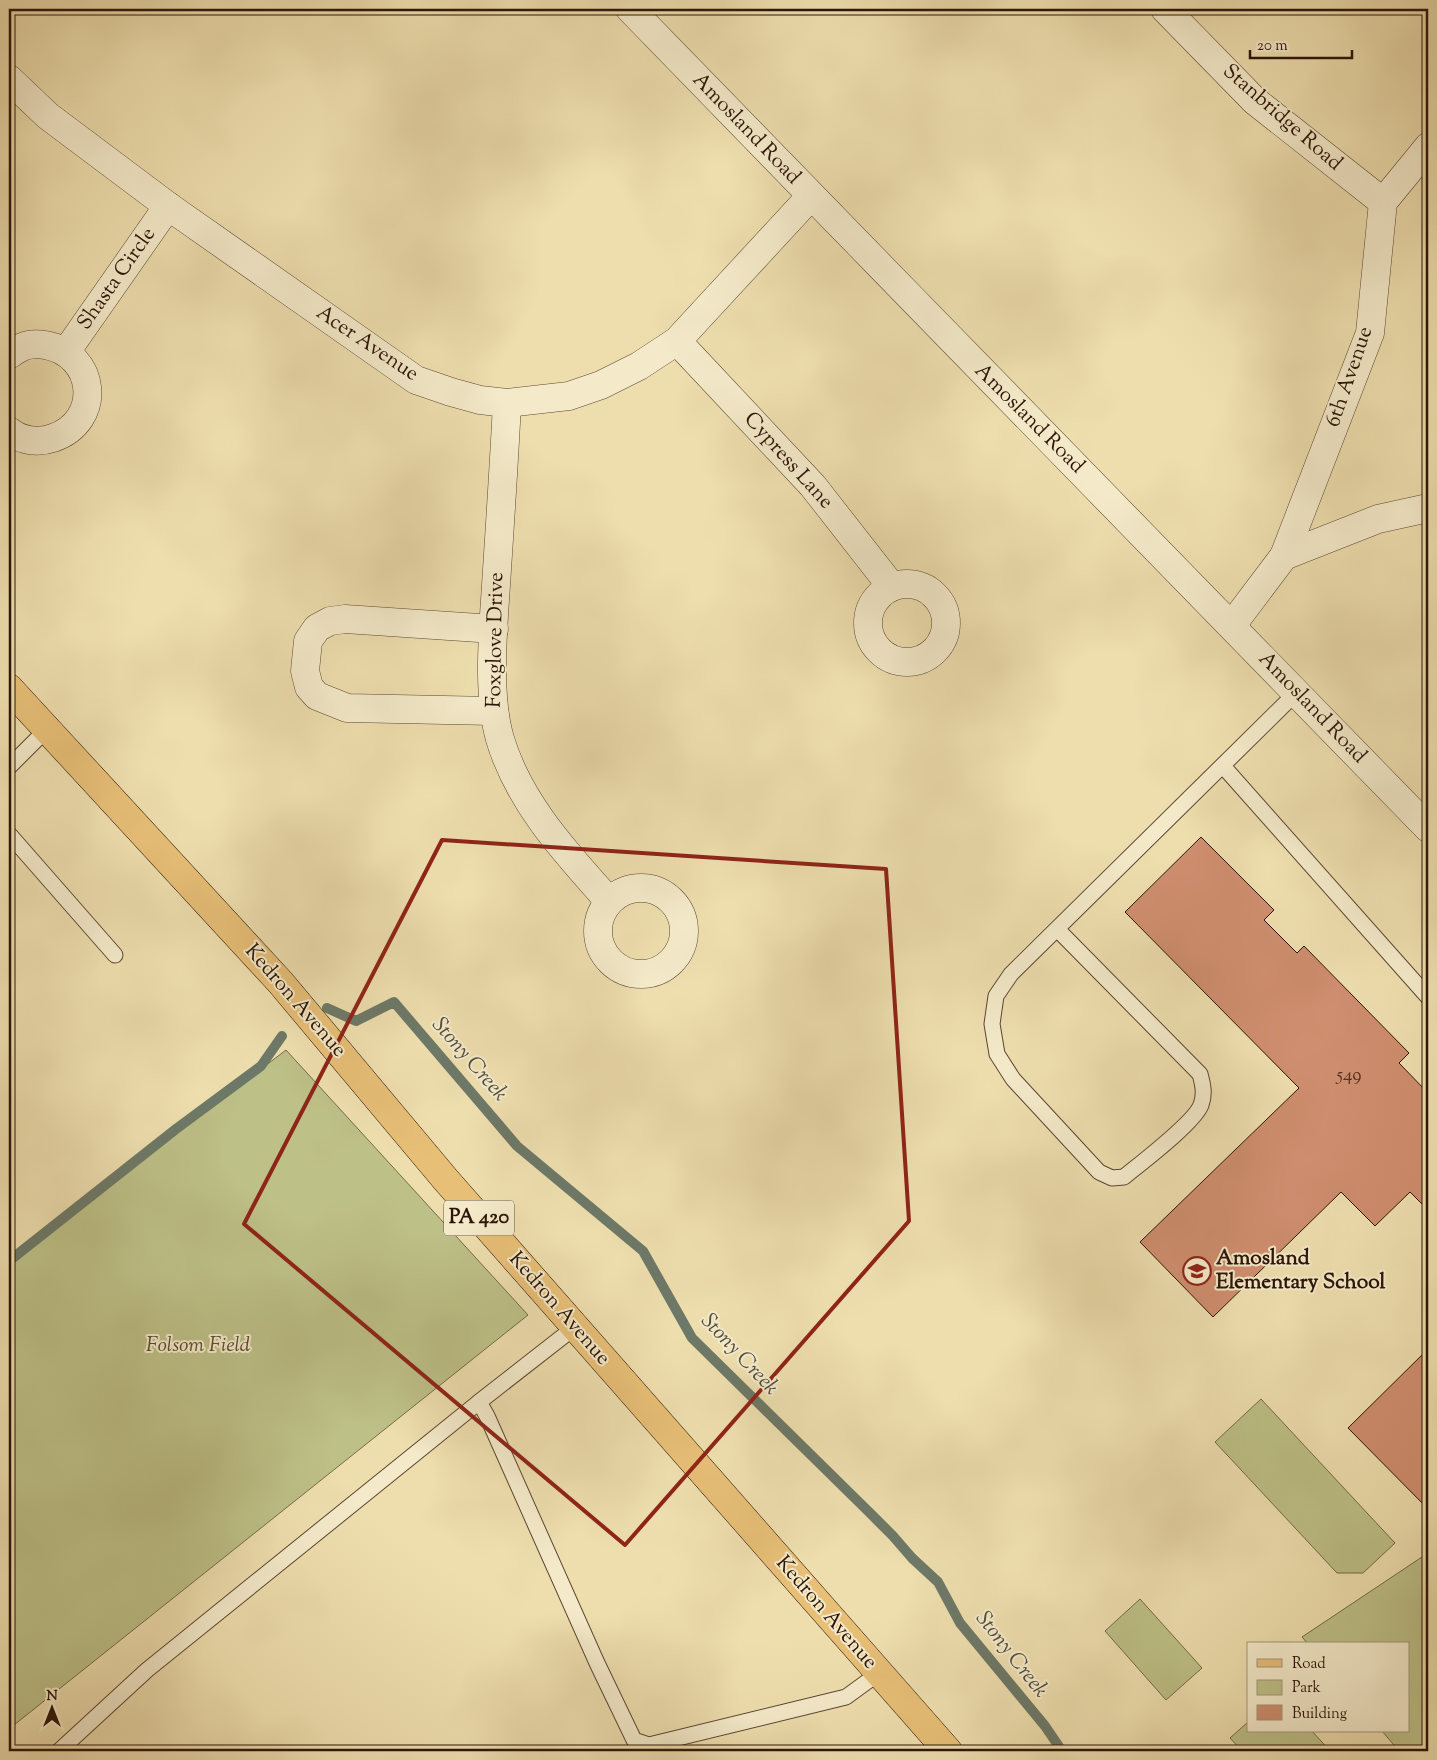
<svg xmlns="http://www.w3.org/2000/svg" width="1437" height="1760" font-family="'Sorts Mill Goudy',serif">
  <style>
    .green { fill: #bdc087; stroke: #746a48 }
    .lines { fill: none; stroke-linecap: round; stroke-linejoin: round }
    .stream { stroke: #6d7968; stroke-width: 10 }
    .building { fill: #cf8e6f; stroke: #2c1508 }
    .lane-casing { stroke: #5c4732; stroke-width: 17 }
    .street-casing { stroke: #5c4732; stroke-width: 29 }
    .primary-casing { stroke: #2c1508; stroke-width: 29 }
    .lane { stroke: #f4eaca; stroke-width: 15 }
    .street { stroke: #f4eaca; stroke-width: 28 }
    .primary { stroke: #e7bf77; stroke-width: 28 }
    .marked { fill: none; stroke: #8f2418; stroke-width: 4; stroke-linejoin: round }
    .labels { text-anchor: middle; dominant-baseline: central; stroke-width: 4; stroke-linejoin: round; paint-order: stroke }
    .number-label { font-size: 19px; fill: #532 }
    .shield { fill: #f4eaca; stroke: #685542; stroke-width: 1 }
    .shield-label { font-size: 20px; font-weight: bold; fill: #2c1508 }
    .street-label { font-size: 21px; fill: #2c1508; stroke: #f4eaca }
    .poi-label { font-size: 21px; font-weight: bold; fill: #2c1508; stroke: #f4eaca; text-anchor: start }
    .park-label { font-size: 21px; font-style: italic; fill: #58482e; stroke: #f4eaca }
    .water-label { font-size: 22px; font-style: italic; fill: #524f40; stroke: #f4eaca }
  </style>
  <rect width="100%" height="100%" fill="#eedeae"/>
  <filter id="stains"><feTurbulence type="fractalNoise" baseFrequency=".004" numOctaves="4"/><feColorMatrix values="0 0 0 0 .2 0 0 0 0 .09 0 0 0 0 .02 0 0 0 .5 -.17"/></filter>
  <radialGradient id="worn" r=".72"><stop offset=".6" stop-color="#630" stop-opacity="0"/><stop offset="1" stop-color="#630" stop-opacity=".3"/></radialGradient>
  <g class="green">
    <polygon points="286,1050 528,1315 9,1729 9,1262"/>
    <polygon points="1261,1399 1395,1543 1363,1573 1337,1573 1215,1442"/>
    <polygon points="1428,1553 1428,1751 1399,1751 1382,1731 1408,1731 1408,1644 1308,1644 1302,1637"/>
    <polygon points="1140,1599 1202,1668 1166,1700 1105,1631"/>
    <polygon points="1248,1722 1248,1731 1312,1731 1330,1751 1242,1751 1230,1738"/>
  </g>
  <g class="lines">
    <g class="stream">
      <polyline points="327,1008 356,1021 394,1002 517,1146 643,1251 692,1338 868,1511 893,1536 912,1558 938,1582 960,1623 1045,1726 1062,1751"/>
      <polyline points="9,1261 176,1129 261,1066 282,1036"/>
    </g>
  </g>
  <g class="building">
    <polygon points="1201,837 1274,910 1264,920 1297,953 1304,946 1409,1053 1399,1063 1428,1093 1428,1210 1410,1192 1375,1226 1341,1192 1213,1317 1140,1242 1299,1088 1125,912"/>
    <polygon points="1428,1349 1428,1509 1348,1428"/>
  </g>
  <g class="lines">
    <defs>
      <g id="lane">
        <polyline points="1223,766 1428,997"/>
        <polyline points="9,767 47,729"/>
        <polyline points="9,834 115,955"/>
        <path d="M1057,929L1200,1074C1203,1085 1205,1094 1201,1105C1194,1123 1141,1163 1124,1177L1112,1178L1099,1172L1013,1079L997,1054L992,1024L996,996L1011,974L1297,692"/>
        <polyline points="575,1327 479,1402 487,1416 597,1663 634,1740 649,1745 846,1697 879,1673"/>
        <polyline points="59,1751 147,1670 479,1402"/>
      </g>
      <g id="street">
        <path d="M630,9C895,283 1164,554 1428,828"/>
        <polyline points="1165,9 1255,101 1383,202"/>
        <polyline points="9,79 48,116 168,206 416,380 451,392 480,400 507,403 569,396 601,385 639,366 677,341 811,196"/>
        <polyline points="677,341 813,486 892,587"/>
        <polyline points="66,352 168,206"/>
        <path d="M9,355C13,352 18,349 22,347C29,344 38,344 45,345C97,354 103,421 53,438C38,443 21,441 9,431"/>
        <path d="M507,403C504,464 500,524 496,585C493,632 487,694 500,739C519,803 566,853 609,901"/>
        <polyline points="1284,556 1370,333 1383,202 1428,147"/>
        <circle cx="907" cy="623" r="39"/>
        <polyline points="1232,625 1284,556 1378,519 1428,508"/>
        <polyline points="493,711 347,708 317,696 309,687 305,671 308,641 317,628 330,621 345,619 494,629"/>
        <circle cx="641" cy="931" r="43"/>
      </g>
      <polyline id="primary" points="9,688 281,983 446,1180 948,1751"/>
    </defs>
    <use href="#lane" class="lane-casing"/>
    <use href="#street" class="street-casing"/>
    <use href="#primary" class="primary-casing"/>
    <use href="#lane" class="lane"/>
    <use href="#street" class="street"/>
    <use href="#primary" class="primary"/>
  </g>
  <path class="marked" d="M442,840L886,869L909,1221L625,1545L244,1224Z"/>
  <defs>
    <symbol id="school-ring" viewBox="-11 -11 22 22"><circle r="9.5" fill="#f4eaca" stroke="#8f2418" stroke-width="1.5"/><path d="M0-5L7-2L0 1L-7-2ZM-4 1L0 2.5L4 1V4Q0 6-4 4Z" fill="#8f2418"/></symbol>
  </defs>
  <g fill-rule="evenodd">
    <use href="#school-ring" x="1181" y="1255" width="32" height="32"/>
  </g>
  <g class="labels">
    <g class="number-label">
      <text x="1349" y="1075">549</text>
    </g>
    <rect class="shield" x="444" y="1200.5" width="70" height="35" rx="4"/>
    <g class="shield-label">
      <text x="479" y="1218">PA 420</text>
    </g>
    <g class="street-label">
      <text transform="translate(1282 118) rotate(41)">Stanbridge Road</text>
      <text transform="translate(746 129) rotate(46)">Amosland Road</text>
      <text transform="translate(117 279) rotate(-55)">Shasta Circle</text>
      <text transform="translate(367 344) rotate(34)">Acer Avenue</text>
      <text transform="translate(1350 377) rotate(-71)">6th Avenue</text>
      <text transform="translate(1029 419) rotate(45)">Amosland Road</text>
      <text transform="translate(788 461) rotate(48)">Cypress Lane</text>
      <text transform="translate(496 640) rotate(-89)">Foxglove Drive</text>
      <text transform="translate(1312 708) rotate(46)">Amosland Road</text>
      <text transform="translate(295 1001) rotate(49)">Kedron Avenue</text>
      <text transform="translate(559 1309) rotate(49)">Kedron Avenue</text>
      <text transform="translate(826 1613) rotate(49)">Kedron Avenue</text>
    </g>
    <g class="poi-label">
      <text x="1216" y="1259">Amosland<tspan x="1216" dy="24">Elementary School</tspan></text>
    </g>
    <g class="park-label">
      <text x="198" y="1346">Folsom Field</text>
    </g>
    <g class="water-label">
      <text transform="translate(469 1060) rotate(49)">Stony Creek</text>
      <text transform="translate(739 1355) rotate(47)">Stony Creek</text>
      <text transform="translate(1011 1655) rotate(52)">Stony Creek</text>
    </g>
  </g>
  <rect width="1437" height="1760" fill="none" stroke="#eedeae" stroke-width="30"/>
  <rect x="10" y="10" width="1417" height="1740" fill="none" stroke="#2c1508" stroke-width="2.5"/>
  <rect x="15" y="15" width="1407" height="1730" fill="none" stroke="#2c1508"/>
  <rect x="1247" y="1642" width="162" height="90" fill="#f4eaca" stroke="#a4957c"/>
  <rect x="1257" y="1659" width="25" height="8" fill="#e7bf77" stroke="#a4957c"/>
  <text x="1292" y="1668" font-size="15" fill="#2c1508">Road</text>
  <rect x="1257" y="1680" width="25" height="15" fill="#bdc087" stroke="#a4957c"/>
  <text x="1292" y="1692" font-size="15" fill="#2c1508">Park</text>
  <rect x="1257" y="1705" width="25" height="15" fill="#cf8e6f" stroke="#a4957c"/>
  <text x="1292" y="1718" font-size="15" fill="#2c1508">Building</text>
  <g transform="translate(52 1708)" stroke="#f4eaca" stroke-width="4" paint-order="stroke">
  <path d="M0-4L9 19L0 12L-9 19Z" fill="#2c1508"/>
  <text y="-8" font-size="14" font-weight="bold" text-anchor="middle" fill="#2c1508">N</text>
  </g>
  <path d="M1250 50v8h102v-8" fill="none" stroke="#2c1508" stroke-width="2.5"/>
  <text x="1257" y="50" font-size="15" fill="#2c1508" stroke="#f4eaca" stroke-width="4" paint-order="stroke">20 m</text>
  <rect width="100%" height="100%" filter="url(#stains)"/>
  <rect width="100%" height="100%" fill="url(#worn)"/>
</svg>
